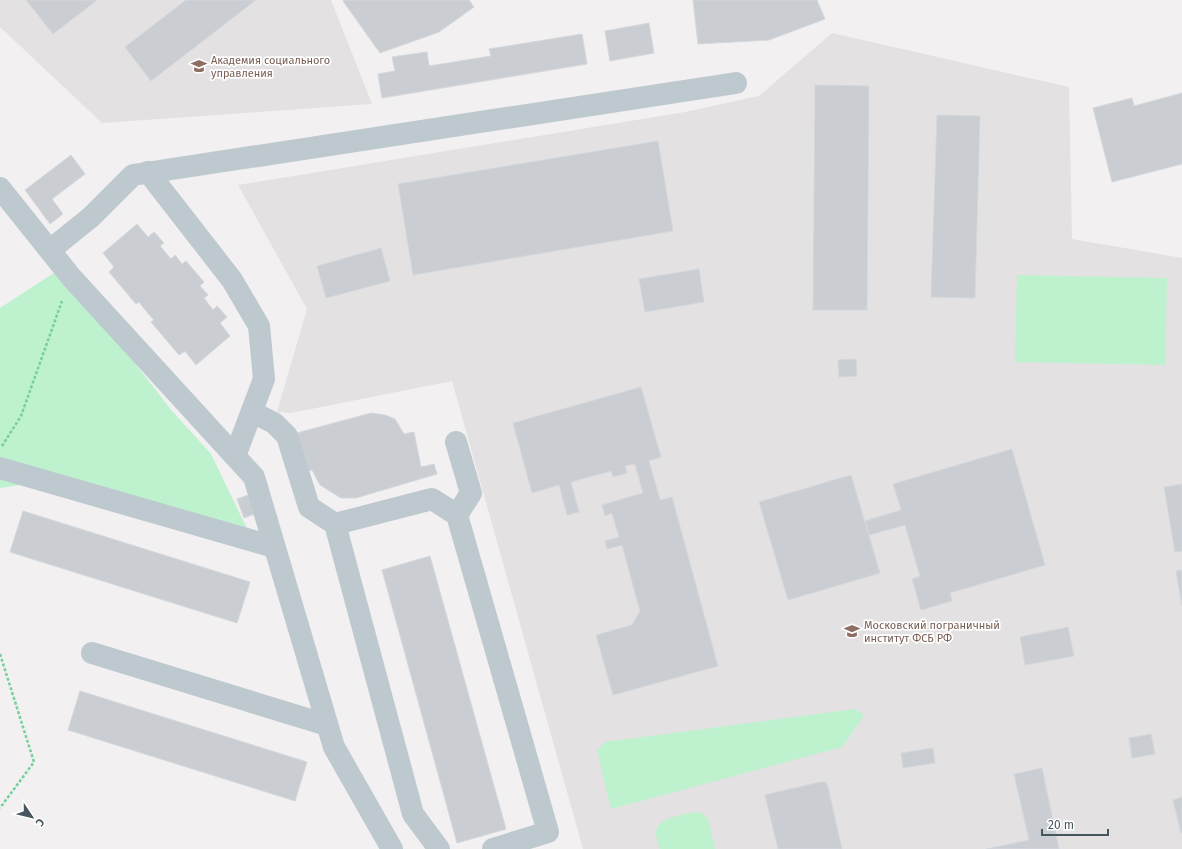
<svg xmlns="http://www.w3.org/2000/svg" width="1182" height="849" font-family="'Fira Sans',sans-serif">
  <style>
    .education { fill: #e3e1e2 }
    .green { fill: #bef1ce }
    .building { fill: #caced3; stroke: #d4d7dc }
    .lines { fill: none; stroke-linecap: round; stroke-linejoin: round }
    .path { stroke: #75d09c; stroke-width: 2.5; stroke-dasharray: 3 2; stroke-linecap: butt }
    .minor { stroke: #bdc9cf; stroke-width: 22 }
    .labels { text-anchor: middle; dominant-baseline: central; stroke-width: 3.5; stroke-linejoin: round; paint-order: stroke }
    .education-label { font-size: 11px; fill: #785e54; stroke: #fff; text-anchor: start }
  </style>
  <rect width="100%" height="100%" fill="#f2f0f0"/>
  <g class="education">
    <polygon points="0,0 331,0 372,104 102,123 0,27"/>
    <polygon points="832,33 1069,87 1072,239 1182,258 1182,849 583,849 452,381 291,413 277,412 307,309 238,185 685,112 759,96"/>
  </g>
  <g class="green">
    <polygon points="57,271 112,334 172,411 211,454 251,537 39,482 0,488 0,308"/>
    <polygon points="1017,275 1167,278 1165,365 1015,362"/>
    <polygon points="855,709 864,715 842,747 611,809 597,751 605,742"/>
    <path d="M695,812L702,813L708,819L715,849H660C658,844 656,838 656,833C656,817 683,815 695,812Z"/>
  </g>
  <g class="building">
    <polygon points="26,0 97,0 53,34"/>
    <polygon points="186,0 256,0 151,81 125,47"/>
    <polygon points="344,0 469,0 474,7 439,32 380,53 343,1"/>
    <polygon points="693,0 817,0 825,19 769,40 698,44"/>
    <polygon points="649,23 654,53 610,61 605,31"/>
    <polygon points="582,34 587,64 382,98 378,74 395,71 392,57 427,52 429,66 491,56 489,49"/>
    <polygon points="815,85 869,86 867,310 813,310"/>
    <polygon points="1182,93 1182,164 1112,182 1093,108 1132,98 1134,106"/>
    <polygon points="937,115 980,116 975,298 931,297"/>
    <polygon points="658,141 673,231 413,275 398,184"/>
    <polygon points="71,155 85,174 52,199 63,214 50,224 25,190"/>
    <polygon points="137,224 148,237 154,232 164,243 160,246 171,259 175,255 182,264 186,261 204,282 200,286 208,295 204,298 213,310 217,306 227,317 220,323 230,336 196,365 185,351 179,355 151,322 154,320 146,311 139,302 136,304 109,272 114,267 103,253"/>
    <polygon points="381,248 390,281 326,298 317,266"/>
    <polygon points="699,269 704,302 645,312 639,279"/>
    <polygon points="856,359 857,376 839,377 838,360"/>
    <polygon points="641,387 661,457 649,461 660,500 672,497 718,666 613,695 596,635 632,625 640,611 622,545 607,549 605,541 619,537 612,513 605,516 602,505 643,493 635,464 625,466 627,473 613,477 611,471 571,482 579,512 567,515 559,485 532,493 513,423"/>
    <polygon points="371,413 385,415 395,419 404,434 414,432 421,467 434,464 437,474 356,498 341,498 320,485 312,470 307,471 297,433"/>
    <polygon points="1012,449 1045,565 950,593 952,601 921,610 912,579 920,576 905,525 869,535 865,521 901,510 893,484"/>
    <polygon points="851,475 880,573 788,600 759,502"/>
    <polygon points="1182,484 1182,551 1175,552 1164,487"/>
    <polygon points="254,493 260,512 244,518 237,499"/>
    <polygon points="23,511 250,582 237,623 10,552"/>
    <polygon points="430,556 506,829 457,843 382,570"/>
    <polygon points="1182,570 1182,606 1176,571"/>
    <polygon points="1068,627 1074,656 1025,665 1020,637"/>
    <polygon points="80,691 307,762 295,801 68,730"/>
    <polygon points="1151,734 1155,754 1132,758 1129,738"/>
    <polygon points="933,748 935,763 903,768 901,753"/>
    <polygon points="1042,768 1059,849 986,849 1029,840 1014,774"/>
    <polygon points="820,782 826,782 828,787 842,849 778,849 765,795"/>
    <polygon points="1182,797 1182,833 1181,833 1173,800"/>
  </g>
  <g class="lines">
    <g class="path">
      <polyline points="2,446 21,416 62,301"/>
      <polyline points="0,654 34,762 0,808"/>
    </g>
    <g class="minor">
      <polyline points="148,172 232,280 259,326 264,379 235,456"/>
      <polyline points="0,188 71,277 254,477 334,747 392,849"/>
      <polyline points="50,250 91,217 133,175 736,83"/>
      <polyline points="252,412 274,423 287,436 309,507 335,524 413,814 439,849"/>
      <polyline points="456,442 471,493 457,515"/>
      <polyline points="0,468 274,547"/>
      <polyline points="335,524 432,499 457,515 548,832 493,849"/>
      <polyline points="92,653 327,725"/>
    </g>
  </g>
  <defs>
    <symbol id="university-bare" viewBox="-9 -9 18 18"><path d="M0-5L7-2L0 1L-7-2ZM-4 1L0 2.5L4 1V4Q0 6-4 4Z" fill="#8d6e63" stroke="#fff" stroke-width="2.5" paint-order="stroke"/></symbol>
  </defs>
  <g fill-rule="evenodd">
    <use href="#university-bare" x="188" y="55" width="22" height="22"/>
    <use href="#university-bare" x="841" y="620" width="22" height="22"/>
  </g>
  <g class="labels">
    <g class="education-label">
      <text x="211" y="60">Академия социального<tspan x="211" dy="13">управления</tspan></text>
      <text x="864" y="625">Московский пограничный<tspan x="864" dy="13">институт ФСБ РФ</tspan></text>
    </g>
  </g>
  <g transform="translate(32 817) rotate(125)" stroke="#ffffff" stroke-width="3" paint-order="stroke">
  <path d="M0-3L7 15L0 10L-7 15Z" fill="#47555e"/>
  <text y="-6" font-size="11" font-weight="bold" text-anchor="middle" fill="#47555e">С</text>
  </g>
  <path d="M1042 829v6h66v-6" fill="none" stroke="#47555e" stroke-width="2"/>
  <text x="1048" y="829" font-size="12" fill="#47555e" stroke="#ffffff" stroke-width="3" paint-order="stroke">20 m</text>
</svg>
